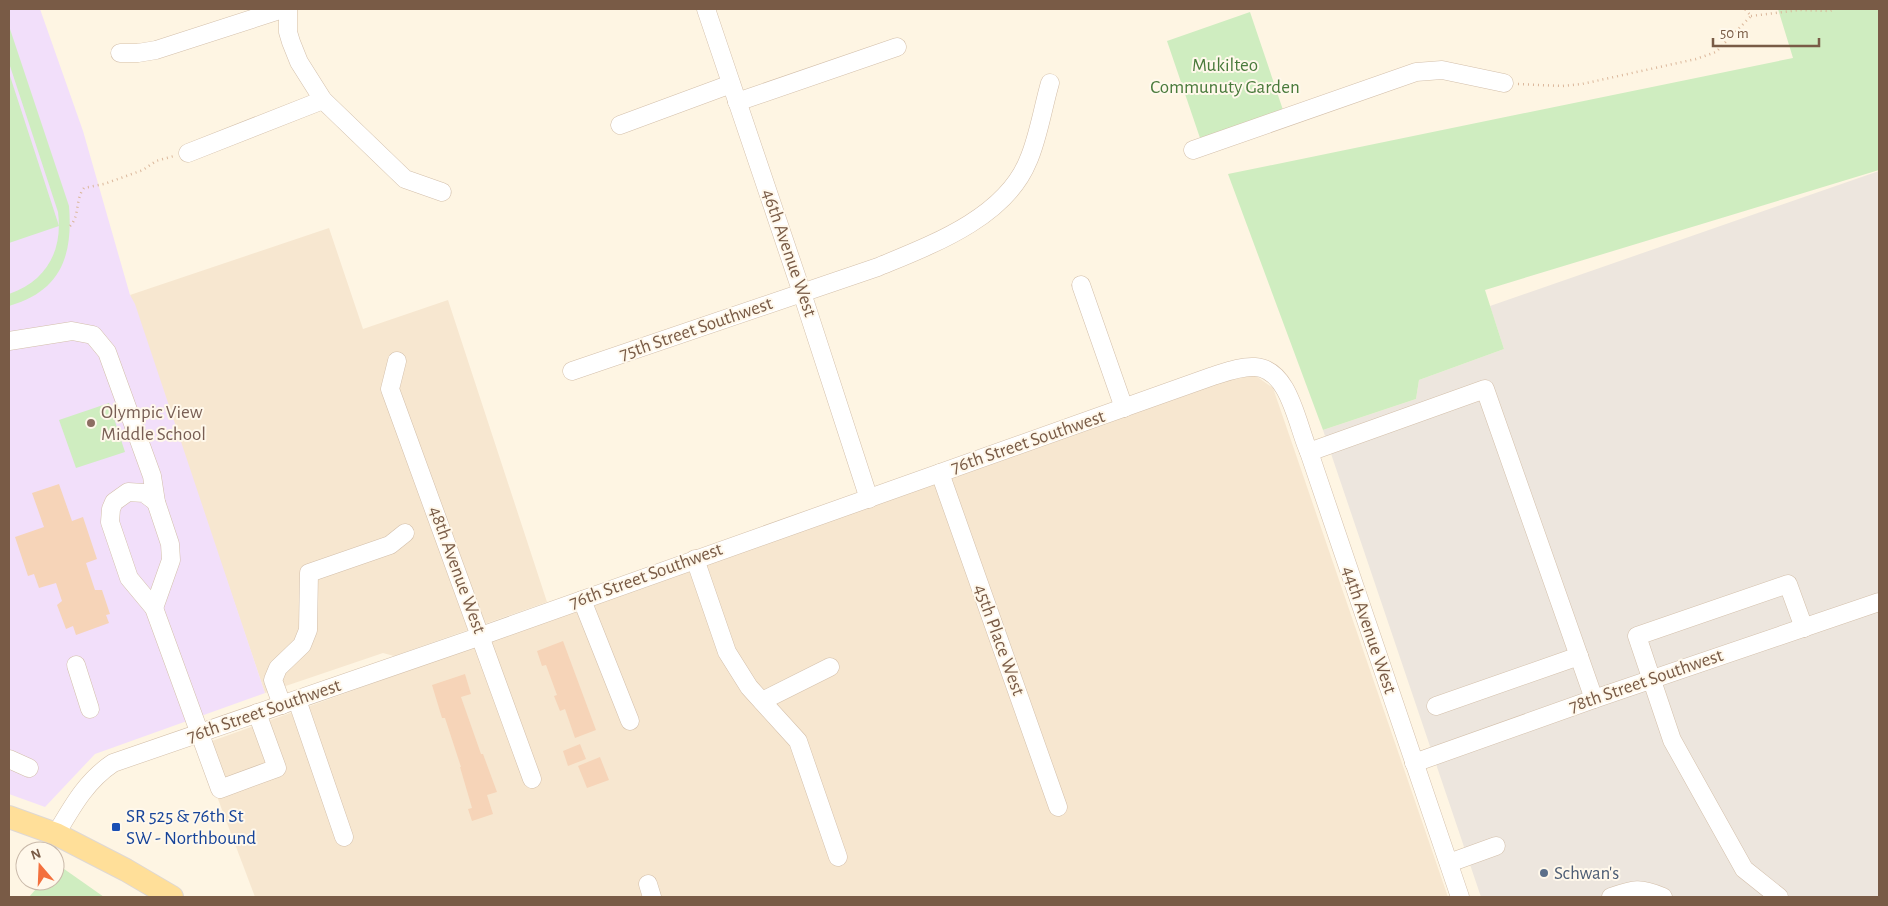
<svg xmlns="http://www.w3.org/2000/svg" width="1888" height="906" font-family="'Alegreya Sans',sans-serif">
  <style>
    .residential { fill: #f7e7d0 }
    .industrial { fill: #ede6de }
    .education { fill: #f2dffa }
    .green { fill: #cfedc0 }
    .building { fill: #f6d4b8 }
    .lines { fill: none; stroke-linecap: round; stroke-linejoin: round }
    .minor-casing { stroke: #d3bfaa; stroke-width: 19 }
    .major-casing { stroke: #dfd8d3; stroke-width: 24 }
    .path { stroke: #dbb79b; stroke-width: 2.5; stroke-dasharray: 1 4; stroke-linecap: butt }
    .minor { stroke: #fff; stroke-width: 18 }
    .major { stroke: #ffdf99; stroke-width: 22 }
    .education-dot { fill: #8d6e63; stroke: #fff8eb; stroke-width: 2 }
    .transit-dot { fill: #1a4fb4; stroke: #fff8eb; stroke-width: 2 }
    .service-dot { fill: #5c6f8a; stroke: #fff8eb; stroke-width: 2 }
    .labels { text-anchor: middle; dominant-baseline: central; stroke-width: 4; stroke-linejoin: round; paint-order: stroke }
    .park-label { font-size: 19px; fill: #497a3b; stroke: #fff8eb }
    .street-label { font-size: 19px; fill: #795b46; stroke: #fff8eb }
    .education-label { font-size: 19px; fill: #785e54; stroke: #fff8eb; text-anchor: start }
    .transit-label { font-size: 19px; fill: #164399; stroke: #fff8eb; text-anchor: start }
    .service-label { font-size: 19px; fill: #4e5e75; stroke: #fff8eb; text-anchor: start }
  </style>
  <rect width="100%" height="100%" fill="#fef5e3"/>
  <g class="residential">
    <polygon points="329,228 363,329 448,300 547,602 394,656 383,653 265,693 130,295"/>
    <polygon points="1239,373 1256,376 1273,388 1448,897 255,897 198,746"/>
  </g>
  <polygon class="industrial" points="1879,171 1879,897 1481,897 1323,430 1416,399 1419,380 1504,349 1490,306"/>
  <polygon class="education" points="9,9 40,9 83,131 130,295 135,304 265,693 95,754 45,807 9,794"/>
  <g class="green">
    <polygon points="1778,9 1879,9 1879,170 1485,290 1504,349 1419,380 1416,399 1323,430 1228,174 1793,58"/>
    <polygon points="1250,12 1283,110 1200,138 1167,41"/>
    <path d="M9,26L69,206C73,256 61,291 9,306V294C47,281 63,250 58,212L9,63Z"/>
    <polygon points="9,73 59,226 9,243"/>
    <polygon points="109,403 125,452 76,468 59,420"/>
    <polygon points="57,864 104,897 29,897 43,881 55,881 55,866"/>
  </g>
  <g class="building">
    <polygon points="59,484 72,521 83,517 97,559 86,563 95,590 102,590 110,614 106,615 109,623 76,635 73,626 66,629 57,605 62,601 56,583 39,588 34,574 28,576 15,537 44,527 32,493"/>
    <polygon points="563,641 596,730 575,738 565,709 560,711 554,696 557,695 546,665 542,666 537,651"/>
    <polygon points="465,674 471,694 461,697 481,754 483,754 497,792 487,795 493,814 472,821 468,809 472,808 460,767 461,767 445,718 442,718 432,685"/>
    <polygon points="580,744 586,759 568,766 563,751"/>
    <polygon points="600,757 609,780 587,788 578,766"/>
  </g>
  <g class="lines">
    <defs>
      <g id="minor">
        <polyline points="288,9 288,32 291,42 299,62 323,100 405,179 442,192"/>
        <polyline points="706,9 802,293 869,499"/>
        <polyline points="120,53 138,53 156,50 283,9"/>
        <polyline points="737,102 897,47"/>
        <polyline points="620,125 731,84"/>
        <polyline points="1193,150 1416,72 1442,70 1504,83"/>
        <polyline points="188,153 323,100"/>
        <polyline points="1081,285 1124,408"/>
        <polyline points="9,341 72,331 93,335 107,352 152,476 156,502 170,544 171,560 154,608"/>
        <polyline points="397,361 390,389 532,779"/>
        <path d="M572,371L878,267C931,245 1005,218 1028,161C1038,139 1043,107 1050,83"/>
        <polyline points="1309,452 1485,389 1594,699"/>
        <polyline points="940,473 1058,807"/>
        <polyline points="156,502 144,493 128,492 114,502 111,509 110,522 129,578 154,608 220,789 277,768 257,713"/>
        <polyline points="695,559 727,652 749,687 798,741 838,857"/>
        <polyline points="582,600 630,721"/>
        <polyline points="76,665 90,709"/>
        <polyline points="297,700 344,837"/>
        <polyline points="762,701 830,667"/>
        <polyline points="282,705 273,680 278,668 302,645 308,630 309,573 390,545 405,533"/>
        <polyline points="1436,706 1579,656"/>
        <polyline points="9,759 29,768"/>
        <polyline points="1414,763 1594,699 1879,602"/>
        <path d="M56,834C72,807 86,781 113,763L481,636L1213,376C1226,372 1241,366 1255,367C1290,369 1297,426 1309,452L1460,897"/>
        <polyline points="1449,863 1496,846"/>
        <polyline points="648,884 652,897"/>
        <path d="M1611,897C1634,889 1640,887 1663,897"/>
        <polyline points="1779,897 1744,869 1672,740 1637,636 1788,584 1804,628"/>
      </g>
      <polyline id="major" points="9,817 56,834 126,870 172,897"/>
    </defs>
    <use href="#minor" class="minor-casing"/>
    <use href="#major" class="major-casing"/>
    <g class="path">
      <polyline points="1751,16 1799,10 1830,11 1834,9"/>
      <polyline points="1518,84 1562,86 1582,84 1696,59 1716,52 1751,16 1745,9"/>
      <path d="M70,226C80,216 75,199 84,188L104,184L143,170L156,161L174,156"/>
    </g>
    <use href="#minor" class="minor"/>
    <use href="#major" class="major"/>
  </g>
  <circle class="education-dot" cx="91" cy="423" r="5"/>
  <rect class="transit-dot" x="111" y="822" width="10" height="10" rx="2.5"/>
  <circle class="service-dot" cx="1544" cy="873" r="5"/>
  <g class="labels">
    <g class="park-label">
      <text x="1225" y="65">Mukilteo<tspan x="1225" dy="22">Communuty Garden</tspan></text>
    </g>
    <g class="street-label">
      <text transform="translate(789 253) rotate(71)">46th Avenue West</text>
      <text transform="translate(696 329) rotate(-19)">75th Street Southwest</text>
      <text transform="translate(1028 442) rotate(-19)">76th Street Southwest</text>
      <text transform="translate(457 570) rotate(70)">48th Avenue West</text>
      <text transform="translate(646 576) rotate(-20)">76th Street Southwest</text>
      <text transform="translate(1369 630) rotate(71)">44th Avenue West</text>
      <text transform="translate(999 640) rotate(70)">45th Place West</text>
      <text transform="translate(1646 681) rotate(-19)">78th Street Southwest</text>
      <text transform="translate(264 711) rotate(-19)">76th Street Southwest</text>
    </g>
    <g class="education-label">
      <text x="101" y="412">Olympic View<tspan x="101" dy="22">Middle School</tspan></text>
    </g>
    <g class="transit-label">
      <text x="126" y="816">SR 525 &amp; 76th St<tspan x="126" dy="22">SW - Northbound</tspan></text>
    </g>
    <g class="service-label">
      <text x="1554" y="873">Schwan's</text>
    </g>
  </g>
  <rect width="1888" height="906" fill="none" stroke="#795b46" stroke-width="20"/>
  <g transform="translate(40 866) rotate(341)"><circle r="24" fill="#fff8eb" stroke="#c9b9a9"/>
  <path d="M0-4L9 19L0 12L-9 19Z" fill="#f3703d"/>
  <text y="-8" font-size="14" font-weight="bold" text-anchor="middle" fill="#795b46">N</text>
  </g>
  <path d="M1713 38v8h106v-8" fill="none" stroke="#795b46" stroke-width="2.5"/>
  <text x="1720" y="38" font-size="15" fill="#795b46" stroke="#fff8eb" stroke-width="4" paint-order="stroke">50 m</text>
</svg>
